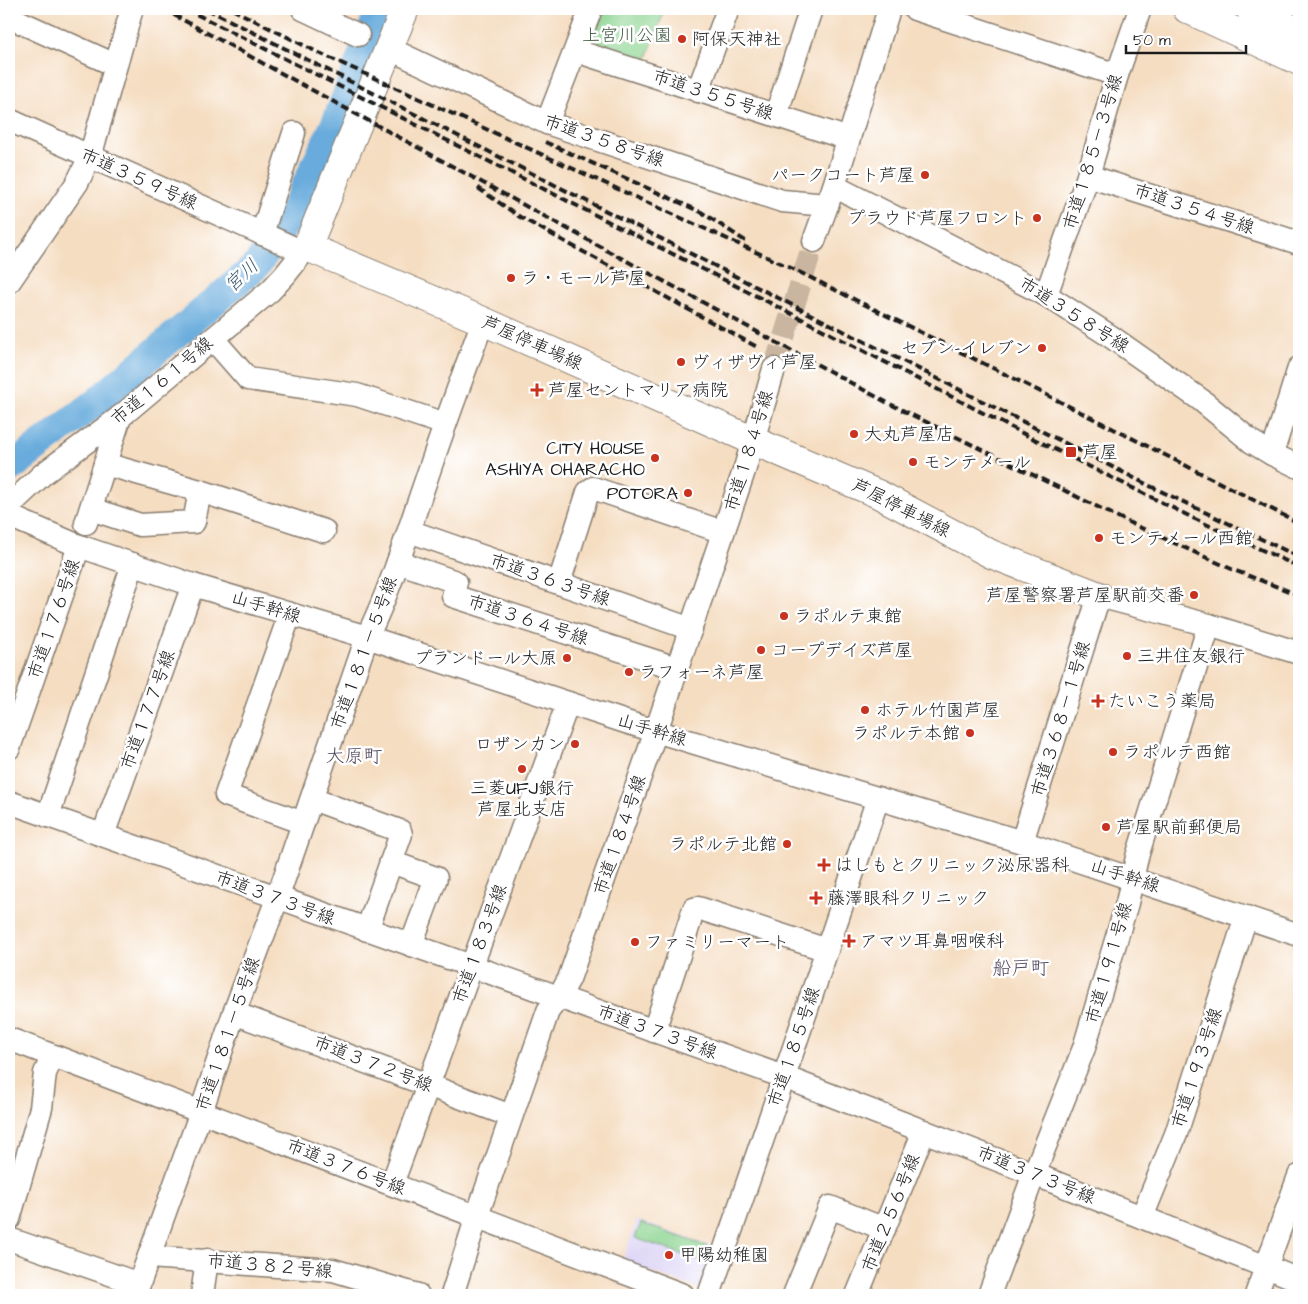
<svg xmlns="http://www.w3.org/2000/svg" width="1308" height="1304" font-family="'Architects Daughter','Klee One',sans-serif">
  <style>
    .built { fill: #ddd5f6 }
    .green { fill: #8bd490; stroke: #547856 }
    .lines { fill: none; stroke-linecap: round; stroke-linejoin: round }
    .river { stroke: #67abdc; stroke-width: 29 }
    .minor-tunnel { stroke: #cab6a0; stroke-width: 22; stroke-dasharray: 22 11; stroke-linecap: butt }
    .minor-casing { stroke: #887c6e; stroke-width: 25 }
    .major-casing { stroke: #887c6e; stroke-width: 30 }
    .highway-casing { stroke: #887c6e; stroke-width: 30 }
    .minor { stroke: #fff; stroke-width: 22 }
    .major { stroke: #fff; stroke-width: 28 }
    .highway { stroke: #fff; stroke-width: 28 }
    .rail { stroke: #1c1c1c; stroke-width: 4; stroke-dasharray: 8 4; stroke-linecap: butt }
    .poi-dot { fill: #c8321e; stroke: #fff; stroke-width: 2 }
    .labels { text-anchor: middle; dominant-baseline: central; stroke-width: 5; stroke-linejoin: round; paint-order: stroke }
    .park-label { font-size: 18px; fill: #435c45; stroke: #fff }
    .poi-label { font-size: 18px; fill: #1c1c1c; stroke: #fff; text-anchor: start }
    .street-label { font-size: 18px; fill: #1c1c1c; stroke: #fff }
    .water-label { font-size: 19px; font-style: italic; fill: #3e5c72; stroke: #fff }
    .neighbourhood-label { font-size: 19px; fill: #544b60; stroke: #fff }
  </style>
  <rect width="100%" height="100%" fill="#fff"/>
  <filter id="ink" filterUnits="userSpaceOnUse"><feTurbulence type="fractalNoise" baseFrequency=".02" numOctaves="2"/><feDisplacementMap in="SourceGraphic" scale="10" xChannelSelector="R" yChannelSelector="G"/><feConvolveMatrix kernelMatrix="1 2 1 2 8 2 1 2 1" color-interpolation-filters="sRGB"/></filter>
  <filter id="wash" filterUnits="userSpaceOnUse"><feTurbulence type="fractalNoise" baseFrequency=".0096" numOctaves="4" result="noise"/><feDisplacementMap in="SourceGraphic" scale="20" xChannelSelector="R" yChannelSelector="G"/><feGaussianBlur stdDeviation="1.12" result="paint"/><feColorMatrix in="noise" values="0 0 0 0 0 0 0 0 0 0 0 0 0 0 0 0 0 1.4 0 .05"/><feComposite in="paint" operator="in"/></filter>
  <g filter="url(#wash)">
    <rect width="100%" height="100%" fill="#f5ddc1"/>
    <polygon class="built" points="637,1220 716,1248 703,1285 697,1288 622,1262"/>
    <g class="green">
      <polygon points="599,9 665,9 643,69 592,49 586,40"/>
      <polygon points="641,1223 709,1247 704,1262 635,1238"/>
    </g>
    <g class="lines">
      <polyline class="river" points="9,469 94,404 256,266 291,216 337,120 380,9"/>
    </g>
  </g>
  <g filter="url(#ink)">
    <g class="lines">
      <polyline class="minor-tunnel" points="774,369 814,241"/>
      <defs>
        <g id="minor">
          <polyline points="303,9 358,35"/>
          <polyline points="915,9 1117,75"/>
          <polyline points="9,17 115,65"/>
          <polyline points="390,49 547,123 782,201 827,205"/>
          <polyline points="576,51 849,139"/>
          <polyline points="698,91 728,9"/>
          <polyline points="776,115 811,9"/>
          <polyline points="9,120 303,252"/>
          <polyline points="547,123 591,9"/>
          <polyline points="1088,176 1299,243"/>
          <polyline points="834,186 1046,295 1110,336 1201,400 1252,442 1272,454 1299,467"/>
          <polyline points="262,234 294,133"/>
          <polyline points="814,241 834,186 889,9"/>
          <polyline points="9,282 77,183 90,157 131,12"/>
          <polyline points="1046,295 1088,176 1117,75 1140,9"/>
          <polyline points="213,339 248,379 357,395 445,424"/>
          <polyline points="1272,454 1299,368"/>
          <polyline points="105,464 200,491 324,531"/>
          <polyline points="9,506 43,474 120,417 270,291 285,275 307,247"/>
          <polyline points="91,509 140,525 194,522 200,491"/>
          <polyline points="9,516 79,546 193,585 367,637 629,723 1022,842 1299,935"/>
          <polyline points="86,523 120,417"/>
          <polyline points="409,531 691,629"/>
          <polyline points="398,562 456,582 453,596 676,668"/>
          <polyline points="559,583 588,492 593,488 723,532"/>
          <polyline points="290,614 226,795 303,823"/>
          <polyline points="9,748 79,546"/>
          <polyline points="312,799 400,831 401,834 367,930"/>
          <polyline points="9,802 784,1077 1034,1174 1299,1280"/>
          <polyline points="48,816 133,564"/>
          <polyline points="103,835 193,585"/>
          <polyline points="1022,842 1099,596 1209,625 1299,653"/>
          <polyline points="391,862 436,878 411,945"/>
          <polyline points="234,1013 511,1116"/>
          <polyline points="654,1031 694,909 698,908 827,950"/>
          <polyline points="9,1039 683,1295"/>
          <polyline points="392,1184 568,703"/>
          <polyline points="1142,1217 1176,1134 1246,917"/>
          <polyline points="9,1219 41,1108 45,1073 53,1056"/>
          <polyline points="9,1239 139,1284"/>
          <polyline points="149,1257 333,1270 418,1295"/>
          <path d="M135,1295L201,1112L234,1013L277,899L367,637C391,588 407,535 425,483C443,429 463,375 483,321"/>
          <polyline points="202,1295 207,1260"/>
          <polyline points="452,1295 477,1216 548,1011 559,997 569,979 656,731 745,468 774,369"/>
          <polyline points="709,1295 784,1077 878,798"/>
          <polyline points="794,1295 830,1207 884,1229"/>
          <polyline points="857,1295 924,1131"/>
          <polyline points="989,1295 1034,1174 1084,1048 1127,903 1137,857 1209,625"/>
          <polyline points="1256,1295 1299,1176"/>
        </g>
        <polyline id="major" points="405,9 307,247 483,321 754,441 878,494 991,554 1099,596"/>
        <g id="highway">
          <polyline points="1187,9 1299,61"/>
          <polyline points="1250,9 1299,32"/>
        </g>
      </defs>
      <use href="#minor" class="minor-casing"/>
      <use href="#major" class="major-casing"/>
      <use href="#highway" class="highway-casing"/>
      <use href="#minor" class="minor"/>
      <use href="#major" class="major"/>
      <use href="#highway" class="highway"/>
      <g class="rail">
        <polyline points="163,9 888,403 1128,522 1236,571 1299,595"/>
        <polyline points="186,9 804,320 1014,429 1195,519 1299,567"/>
        <polyline points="207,9 1150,486 1299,557"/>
        <polyline points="232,9 317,52 791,268 1035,389 1299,523"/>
        <polyline points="545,142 701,212 747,242"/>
        <polyline points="478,188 520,217 757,347"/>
      </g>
    </g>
  </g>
  <g class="poi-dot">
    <circle cx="682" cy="39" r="5"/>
    <circle cx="925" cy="175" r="5"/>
    <circle cx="1037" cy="218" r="5"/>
    <circle cx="511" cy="278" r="5"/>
    <circle cx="1042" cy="348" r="5"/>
    <circle cx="681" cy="362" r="5"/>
    <path d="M534.5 382.5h5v5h5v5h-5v5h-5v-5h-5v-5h5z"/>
    <circle cx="854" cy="434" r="5"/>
    <rect x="1065" y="446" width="12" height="12" rx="2.5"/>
    <circle cx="655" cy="458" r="5"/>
    <circle cx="913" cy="462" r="5"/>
    <circle cx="688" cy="493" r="5"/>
    <circle cx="1099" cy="538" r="5"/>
    <circle cx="1194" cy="595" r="5"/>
    <circle cx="784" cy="616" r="5"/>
    <circle cx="761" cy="650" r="5"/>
    <circle cx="1127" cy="656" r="5"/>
    <circle cx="567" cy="658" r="5"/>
    <circle cx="629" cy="672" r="5"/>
    <path d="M1095.5 693.5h5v5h5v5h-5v5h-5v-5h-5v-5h5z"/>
    <circle cx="865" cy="710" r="5"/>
    <circle cx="970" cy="733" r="5"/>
    <circle cx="575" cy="744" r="5"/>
    <circle cx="1113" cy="752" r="5"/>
    <circle cx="522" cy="769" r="5"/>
    <circle cx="1106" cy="827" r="5"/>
    <circle cx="787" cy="844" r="5"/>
    <path d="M821.5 857.5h5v5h5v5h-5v5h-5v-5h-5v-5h5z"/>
    <path d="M813.5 890.5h5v5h5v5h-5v5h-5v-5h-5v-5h5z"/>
    <path d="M846.5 933.5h5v5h5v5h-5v5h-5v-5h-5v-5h5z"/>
    <circle cx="635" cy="942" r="5"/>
    <circle cx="669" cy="1255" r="5"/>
  </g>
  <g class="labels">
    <g class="park-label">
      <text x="627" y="35">上宮川公園</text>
    </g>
    <g class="poi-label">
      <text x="692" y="39">阿保天神社</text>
      <text x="915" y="175" text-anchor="end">パークコート芦屋</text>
      <text x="1027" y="218" text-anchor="end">プラウド芦屋フロント</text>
      <text x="521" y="278">ラ・モール芦屋</text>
      <text x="1032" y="348" text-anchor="end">セブン-イレブン</text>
      <text x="691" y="362">ヴィザヴィ芦屋</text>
      <text x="548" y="390">芦屋セントマリア病院</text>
      <text x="864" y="434">大丸芦屋店</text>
      <text x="645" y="448" text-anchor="end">CITY HOUSE<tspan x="645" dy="21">ASHIYA OHARACHO</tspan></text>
      <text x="1082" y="452">芦屋</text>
      <text x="923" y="462">モンテメール</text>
      <text x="678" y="493" text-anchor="end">POTORA</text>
      <text x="1109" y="538">モンテメール西館</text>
      <text x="1184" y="595" text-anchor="end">芦屋警察署芦屋駅前交番</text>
      <text x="794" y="616">ラポルテ東館</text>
      <text x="771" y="650">コープデイズ芦屋</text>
      <text x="1137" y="656">三井住友銀行</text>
      <text x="557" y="658" text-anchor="end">プランドール大原</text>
      <text x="639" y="672">ラフォーネ芦屋</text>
      <text x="1108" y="701">たいこう薬局</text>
      <text x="875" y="710">ホテル竹園芦屋</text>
      <text x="960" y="733" text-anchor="end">ラポルテ本館</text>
      <text x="565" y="744" text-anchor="end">ロザンカン</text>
      <text x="1123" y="752">ラポルテ西館</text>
      <text x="522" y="788" text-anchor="middle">三菱UFJ銀行<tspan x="522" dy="21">芦屋北支店</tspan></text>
      <text x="1116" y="827">芦屋駅前郵便局</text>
      <text x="777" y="844" text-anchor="end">ラポルテ北館</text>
      <text x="835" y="865">はしもとクリニック泌尿器科</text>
      <text x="827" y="898">藤澤眼科クリニック</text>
      <text x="860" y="941">アマツ耳鼻咽喉科</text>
      <text x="645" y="942">ファミリーマート</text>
      <text x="679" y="1255">甲陽幼稚園</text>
    </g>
    <g class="street-label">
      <text transform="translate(713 95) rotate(18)">市道３５５号線</text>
      <text transform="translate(604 141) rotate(19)">市道３５８号線</text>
      <text transform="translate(1093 152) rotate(-73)">市道１８５－３号線</text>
      <text transform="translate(139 179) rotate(24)">市道３５９号線</text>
      <text transform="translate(1194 209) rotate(18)">市道３５４号線</text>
      <text transform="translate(1074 315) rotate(32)">市道３５８号線</text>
      <text transform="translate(532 343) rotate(24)">芦屋停車場線</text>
      <text transform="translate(162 381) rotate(-40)">市道１６１号線</text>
      <text transform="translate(749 451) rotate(-73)">市道１８４号線</text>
      <text transform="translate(901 508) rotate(27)">芦屋停車場線</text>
      <text transform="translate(550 580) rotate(19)">市道３６３号線</text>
      <text transform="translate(266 607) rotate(17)">山手幹線</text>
      <text transform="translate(54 619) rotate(-71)">市道１７６号線</text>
      <text transform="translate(528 620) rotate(18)">市道３６４号線</text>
      <text transform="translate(364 653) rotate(-70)">市道１８１－５号線</text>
      <text transform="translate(148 710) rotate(-70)">市道１７７号線</text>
      <text transform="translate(1061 719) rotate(-73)">市道３６８－１号線</text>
      <text transform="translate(652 730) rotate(17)">山手幹線</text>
      <text transform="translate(620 835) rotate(-71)">市道１８４号線</text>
      <text transform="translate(1125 876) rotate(18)">山手幹線</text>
      <text transform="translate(275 898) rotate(20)">市道３７３号線</text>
      <text transform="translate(480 944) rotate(-70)">市道１８３号線</text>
      <text transform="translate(1109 963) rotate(-74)">市道１９１号線</text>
      <text transform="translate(657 1032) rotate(20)">市道３７３号線</text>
      <text transform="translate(228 1034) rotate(-71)">市道１８１－５号線</text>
      <text transform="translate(794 1047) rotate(-71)">市道１８５号線</text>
      <text transform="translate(373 1064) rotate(21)">市道３７２号線</text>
      <text transform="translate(1197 1068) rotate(-72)">市道１９３号線</text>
      <text transform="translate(346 1167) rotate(21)">市道３７６号線</text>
      <text transform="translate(1036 1175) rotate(22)">市道３７３号線</text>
      <text transform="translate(891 1213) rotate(-68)">市道２５６号線</text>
      <text transform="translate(270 1266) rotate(5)">市道３８２号線</text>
    </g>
    <g class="water-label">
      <text transform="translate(242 276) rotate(-43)">宮川</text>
    </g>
    <g class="neighbourhood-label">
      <text x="354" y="756">大原町</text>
      <text x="1021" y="968">船戸町</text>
    </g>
  </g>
  <rect width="1308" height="1304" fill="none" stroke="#fff" stroke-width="30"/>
  <path d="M1126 45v8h120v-8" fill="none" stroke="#1c1c1c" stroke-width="2.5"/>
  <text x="1133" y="45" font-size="15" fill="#1c1c1c" stroke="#ffffff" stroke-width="4" paint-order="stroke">50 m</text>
</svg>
